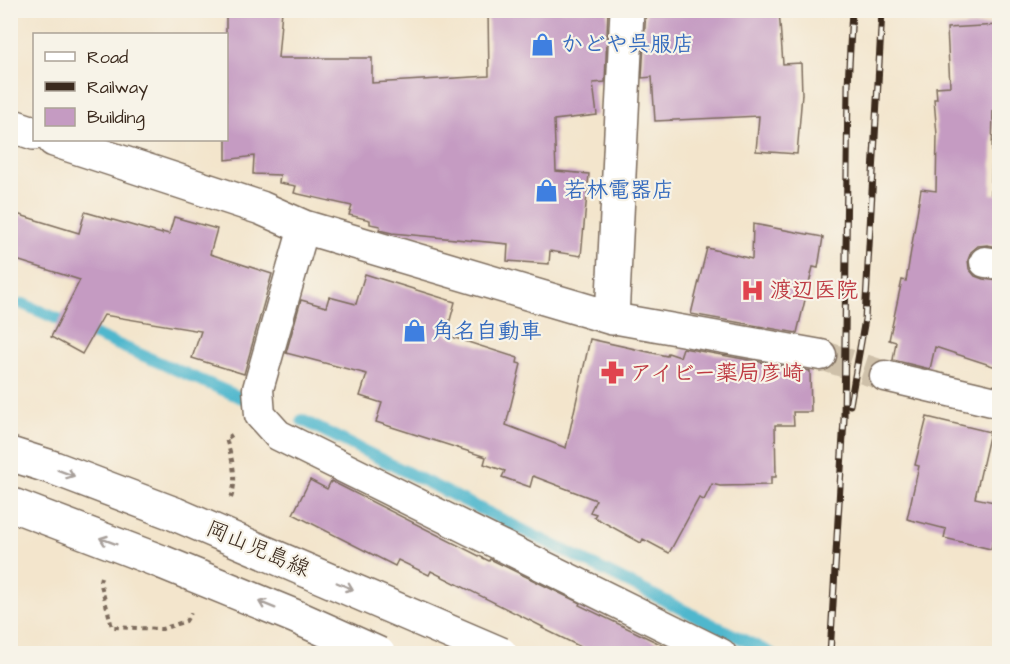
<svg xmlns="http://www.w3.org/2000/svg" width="1010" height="664" font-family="'Architects Daughter','Klee One',sans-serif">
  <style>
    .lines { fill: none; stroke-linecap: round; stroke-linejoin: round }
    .stream { stroke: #4fb7cd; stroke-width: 12 }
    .building { fill: #c59bc2 }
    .minor-tunnel { stroke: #cec0a9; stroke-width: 30; stroke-dasharray: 30 15; stroke-linecap: butt }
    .minor-casing { stroke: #7b6b5b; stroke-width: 33 }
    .tertiary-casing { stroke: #7b6b5b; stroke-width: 36 }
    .primary-casing { stroke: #7b6b5b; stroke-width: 36 }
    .path { stroke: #7b6b5b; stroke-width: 4; stroke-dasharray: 4.5 4.5; stroke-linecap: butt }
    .minor { stroke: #fff; stroke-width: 30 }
    .tertiary { stroke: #fff; stroke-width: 33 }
    .primary { stroke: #fff; stroke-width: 33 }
    .rail-casing { stroke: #3b2a1e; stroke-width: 7 }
    .rail { stroke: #f7f3e8; stroke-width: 4.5; stroke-dasharray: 14; stroke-linecap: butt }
    .primary-bridge-casing { stroke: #7b6b5b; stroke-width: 36; stroke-linecap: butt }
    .primary-bridge { stroke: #fff; stroke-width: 33 }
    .oneway { stroke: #a79f9a }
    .labels { text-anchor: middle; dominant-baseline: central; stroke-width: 4.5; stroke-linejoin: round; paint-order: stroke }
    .shop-label { font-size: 22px; font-weight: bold; fill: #366cbe; stroke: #f7f3e8; text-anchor: start }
    .health-label { font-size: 22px; font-weight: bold; fill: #be3a42; stroke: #f7f3e8; text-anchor: start }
    .street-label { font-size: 22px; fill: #3b2a1e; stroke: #f7f3e8 }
  </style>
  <rect width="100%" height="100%" fill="#f7f3e8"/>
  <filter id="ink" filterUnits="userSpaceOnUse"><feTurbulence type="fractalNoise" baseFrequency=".0167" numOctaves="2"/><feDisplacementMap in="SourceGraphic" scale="12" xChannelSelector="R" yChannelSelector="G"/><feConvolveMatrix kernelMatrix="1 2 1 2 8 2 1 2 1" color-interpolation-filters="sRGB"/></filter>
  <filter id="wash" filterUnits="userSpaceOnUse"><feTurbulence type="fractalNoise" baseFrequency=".008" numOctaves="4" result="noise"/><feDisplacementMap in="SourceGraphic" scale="24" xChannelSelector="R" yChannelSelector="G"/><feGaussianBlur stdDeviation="1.35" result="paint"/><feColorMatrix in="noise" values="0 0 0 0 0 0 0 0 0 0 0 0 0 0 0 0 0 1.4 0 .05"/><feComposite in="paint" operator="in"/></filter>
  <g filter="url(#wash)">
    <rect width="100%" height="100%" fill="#f3e5cc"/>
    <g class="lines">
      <g class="stream">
        <polyline points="23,304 242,398"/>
        <polyline points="302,420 772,654"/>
      </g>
    </g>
    <g id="blocks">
      <g class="building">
        <polygon points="226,10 282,10 278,58 372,58 372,83 489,76 488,10 608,10 605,82 593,83 597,115 554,120 556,171 589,174 581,256 550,251 549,264 507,261 508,244 392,233 379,230 380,226 370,224 370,220 349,215 352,206 294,193 296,186 279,183 280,175 253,174 254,156 226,160"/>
        <polygon points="646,10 779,10 783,64 801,63 802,94 797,154 756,151 759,116 655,121 652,77 642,78"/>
        <polygon points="999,25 999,85 995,86 996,111 993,111 991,194 999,194 999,247 987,245 978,246 971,252 968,260 969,269 975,276 983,279 999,281 999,368 935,347 930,369 893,360 896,342 889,340 902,280 906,281 921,189 936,191 937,135 934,99 937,99 936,87 950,86 947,28"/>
        <polygon points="10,212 79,233 85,212 162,234 162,232 169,234 174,217 217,229 210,254 272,274 244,374 192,358 201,331 104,315 82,354 51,337 80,280 10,258"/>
        <polygon points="753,224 823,237 818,268 813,267 797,333 691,314 707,248 752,259"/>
        <polygon points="365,274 455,302 446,335 518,358 517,363 521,364 506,425 566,448 590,339 667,356 668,353 680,357 683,348 810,371 811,412 793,412 794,425 775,425 776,477 771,477 771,485 720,486 712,484 704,500 699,498 669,553 643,539 641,543 594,517 596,514 590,512 596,500 533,476 530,487 502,477 505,471 484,464 486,457 376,422 382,403 360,396 367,374 286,353 301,300 326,307 329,297 356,304"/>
        <polygon points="927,417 990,432 975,498 999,503 999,533 995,532 991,549 944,538 946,529 907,519 919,466 915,465"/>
        <polygon points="310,480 327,489 331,481 489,561 490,559 580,603 579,605 681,654 595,654 542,628 543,627 431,571 429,575 398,560 395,566 293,514"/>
      </g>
    </g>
  </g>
  <g filter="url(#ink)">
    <use href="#blocks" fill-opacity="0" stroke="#7b6b5b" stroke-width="1.5"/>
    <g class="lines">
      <polyline class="minor-tunnel" points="821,355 885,376"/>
      <defs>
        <g id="minor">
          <polyline points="304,227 258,389 260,415 278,435 721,654"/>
          <polyline points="985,262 1000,264"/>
          <polyline points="612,318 821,355"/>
          <polyline points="885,376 1000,403"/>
        </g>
        <g id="tertiary">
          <polyline points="10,125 34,133"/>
          <polyline points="54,140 261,208 304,227 612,318 627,10"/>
        </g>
        <g id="primary">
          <polyline points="10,454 54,468 175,514"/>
          <polyline points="10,504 162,562"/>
        </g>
      </defs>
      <use href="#minor" class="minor-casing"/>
      <use href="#tertiary" class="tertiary-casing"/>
      <use href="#primary" class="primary-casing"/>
      <g class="path">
        <path d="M231,498C238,479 232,458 226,439L232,435"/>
        <polyline points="101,577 100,581 112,627 162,629 186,621 191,613"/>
      </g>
      <use href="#minor" class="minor"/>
      <use href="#tertiary" class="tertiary"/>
      <use href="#primary" class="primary"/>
      <defs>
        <g id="rail">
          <polyline points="850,405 865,319 882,10"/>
          <polyline points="830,654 844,419 848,85 852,10"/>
        </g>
      </defs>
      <use href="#rail" class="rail-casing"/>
      <use href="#rail" class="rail"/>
      <defs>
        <g id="primary-bridge">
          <polyline points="175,514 501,654"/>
          <polyline points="162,562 294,616 379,654"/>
        </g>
      </defs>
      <use href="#primary-bridge" class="primary-bridge-casing"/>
      <use href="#primary-bridge" class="primary-bridge"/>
    </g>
    <defs><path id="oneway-shaft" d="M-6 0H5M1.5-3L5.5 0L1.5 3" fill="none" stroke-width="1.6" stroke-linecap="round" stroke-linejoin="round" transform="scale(1.5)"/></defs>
    <g class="oneway">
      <use href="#oneway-shaft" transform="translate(66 473) rotate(21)"/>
      <use href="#oneway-shaft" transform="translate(108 541) rotate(-159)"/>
      <use href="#oneway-shaft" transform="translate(345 586) rotate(23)"/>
      <use href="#oneway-shaft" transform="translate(267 605) rotate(-158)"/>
    </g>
  </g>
  <defs>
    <symbol id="shop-bare" viewBox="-9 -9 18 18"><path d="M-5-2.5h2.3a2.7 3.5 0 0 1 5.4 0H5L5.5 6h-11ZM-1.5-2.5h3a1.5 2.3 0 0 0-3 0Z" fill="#3f7fe0" stroke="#f7f3e8" stroke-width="2.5" paint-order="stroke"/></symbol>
    <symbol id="hospital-bare" viewBox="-9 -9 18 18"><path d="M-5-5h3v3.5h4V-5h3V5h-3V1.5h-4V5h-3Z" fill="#e0444e" stroke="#f7f3e8" stroke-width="2.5" paint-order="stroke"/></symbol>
    <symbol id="pharmacy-bare" viewBox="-9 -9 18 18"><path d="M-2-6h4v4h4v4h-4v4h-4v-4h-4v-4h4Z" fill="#e0444e" stroke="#f7f3e8" stroke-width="2.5" paint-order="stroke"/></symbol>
  </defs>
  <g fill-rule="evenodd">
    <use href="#shop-bare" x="526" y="28" width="33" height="33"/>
    <use href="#shop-bare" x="530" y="174" width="33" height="33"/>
    <use href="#hospital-bare" x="736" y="274" width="33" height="33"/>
    <use href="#shop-bare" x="398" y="314" width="33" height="33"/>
    <use href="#pharmacy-bare" x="596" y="356" width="33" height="33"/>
  </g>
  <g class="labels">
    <g class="shop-label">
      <text x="561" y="44">かどや呉服店</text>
      <text x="564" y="190">若林電器店</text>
      <text x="432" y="331">角名自動車</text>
    </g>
    <g class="health-label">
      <text x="770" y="290">渡辺医院</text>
      <text x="630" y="373">アイビー薬局彦崎</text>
    </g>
    <g class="street-label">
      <text transform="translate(258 549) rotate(23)">岡山児島線</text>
    </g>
  </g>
  <rect width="1010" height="664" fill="none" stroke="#f7f3e8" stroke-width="36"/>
  <rect x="33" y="33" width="195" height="108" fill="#f7f3e8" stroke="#aca397" stroke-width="1.5"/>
  <rect x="45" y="52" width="30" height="9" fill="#ffffff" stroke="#aca397" stroke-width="1.5"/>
  <text x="87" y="63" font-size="18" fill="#3b2a1e">Road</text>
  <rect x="45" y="82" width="30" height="9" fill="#3b2a1e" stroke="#aca397" stroke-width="1.5"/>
  <text x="87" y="93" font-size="18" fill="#3b2a1e">Railway</text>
  <rect x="45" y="108" width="30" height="18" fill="#c59bc2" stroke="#aca397" stroke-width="1.5"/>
  <text x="87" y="123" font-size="18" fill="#3b2a1e">Building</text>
</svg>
